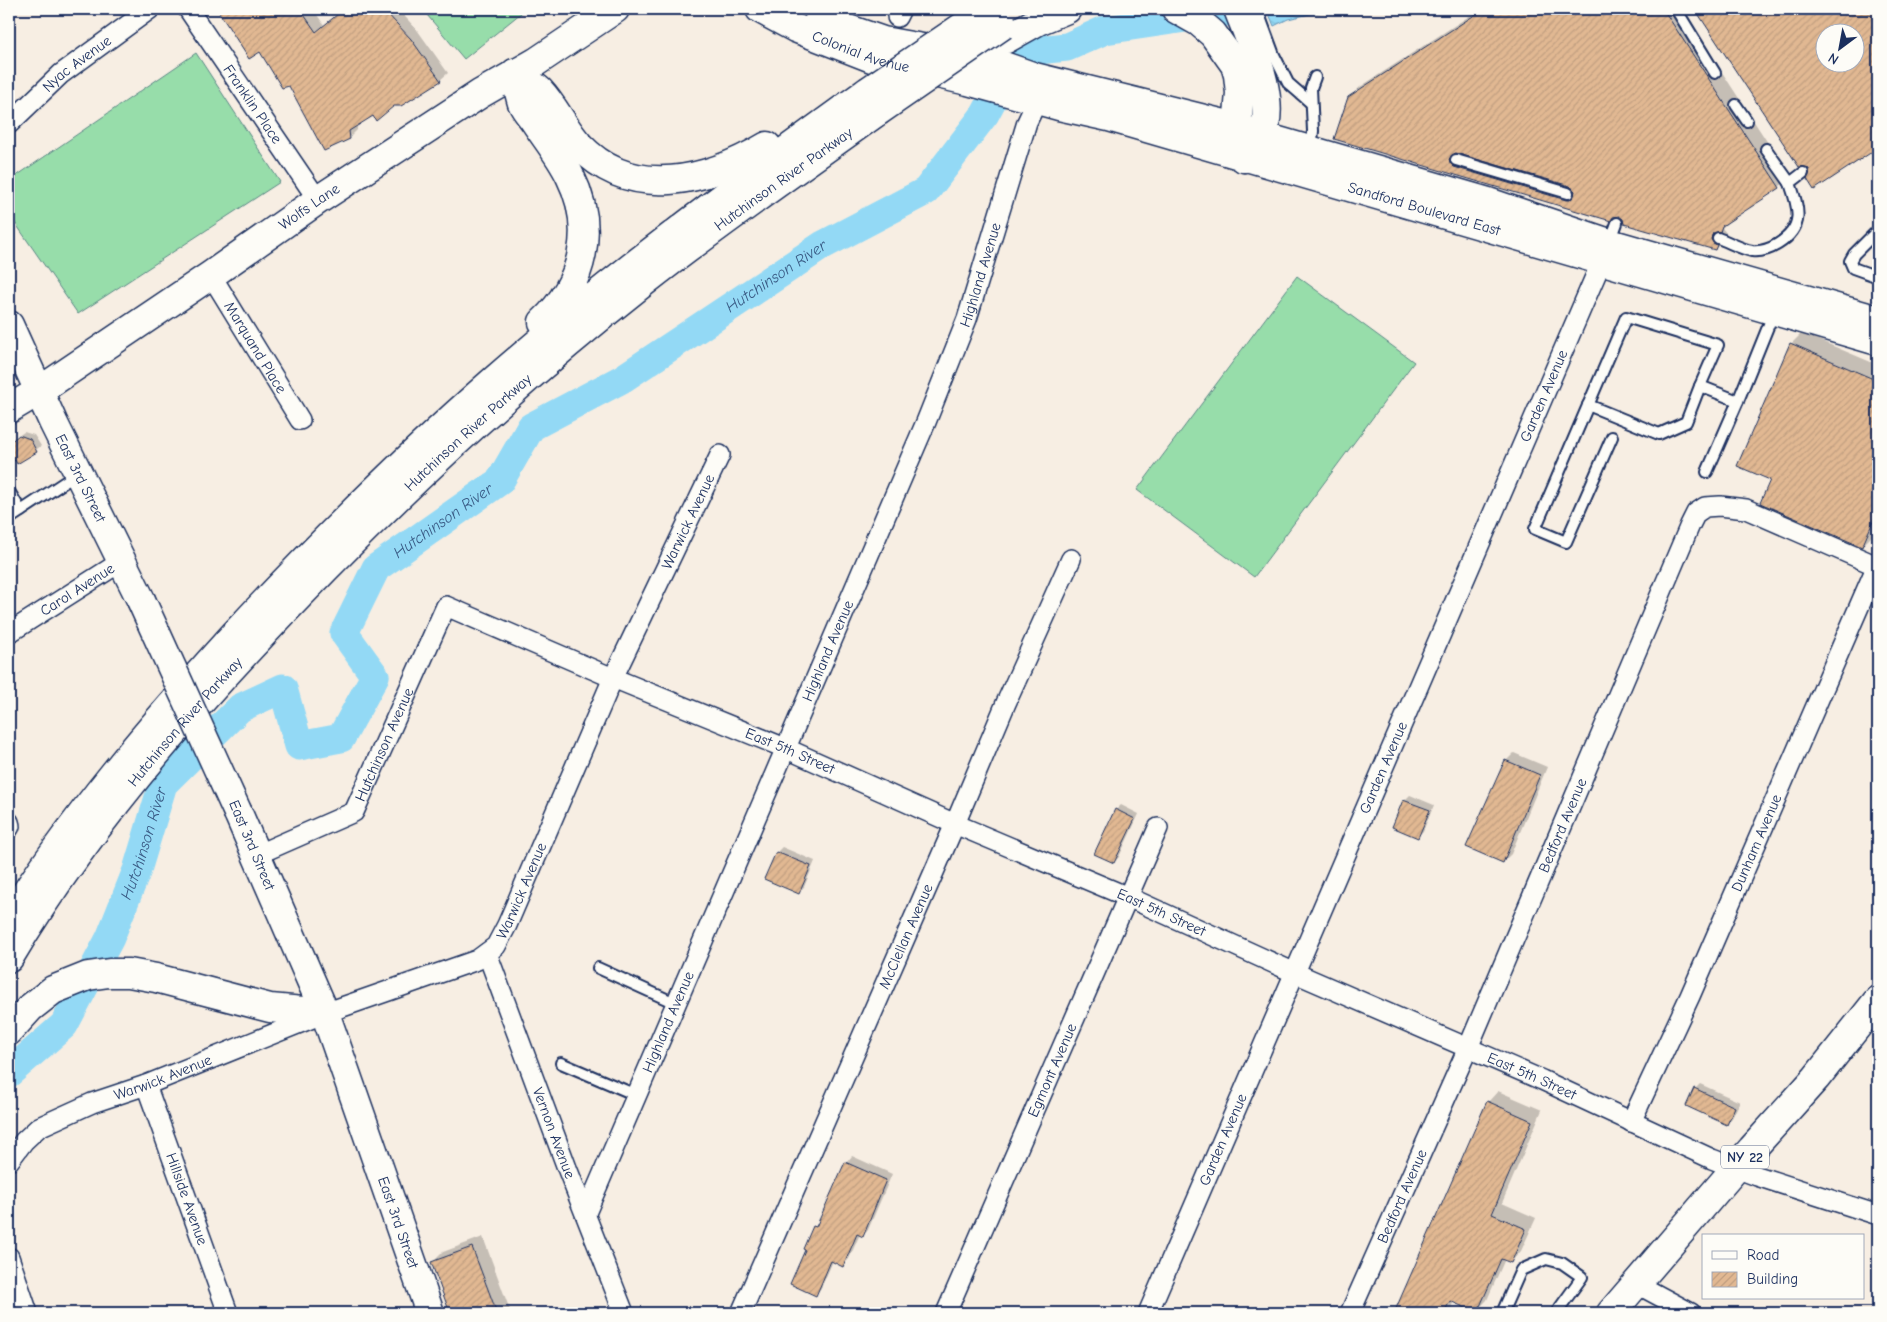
<svg xmlns="http://www.w3.org/2000/svg" width="1887" height="1322" font-family="'Comic Neue',sans-serif">
  <style>
    .pitch { fill: #97ddaa; stroke: #598684 }
    .water { fill: url(#water-ripples); stroke: #6395b9 }
    .shadow { fill: #0003; fill-rule: evenodd }
    .lines { fill: none; stroke-linecap: round; stroke-linejoin: round }
    .river { stroke: #93d9f5; stroke-width: 29 }
    .building { fill: url(#building-hatch); stroke: #1b2f5e; fill-rule: evenodd }
    .lane-casing { stroke: #1b2f5e; stroke-width: 14 }
    .street-casing { stroke: #1b2f5e; stroke-width: 22 }
    .secondary-casing { stroke: #1b2f5e; stroke-width: 31 }
    .primary-casing { stroke: #1b2f5e; stroke-width: 31 }
    .highway-casing { stroke: #1b2f5e; stroke-width: 31 }
    .lane { stroke: #fdfcf7; stroke-width: 10 }
    .street { stroke: #fdfcf7; stroke-width: 19 }
    .secondary { stroke: #fdfcf7; stroke-width: 28 }
    .primary { stroke: #fdfcf7; stroke-width: 28 }
    .highway { stroke: #fdfcf7; stroke-width: 28 }
    .secondary-bridge-casing { stroke: #1b2f5e; stroke-width: 31; stroke-linecap: butt }
    .highway-bridge-casing { stroke: #1b2f5e; stroke-width: 31; stroke-linecap: butt }
    .secondary-bridge { stroke: #fdfcf7; stroke-width: 28 }
    .highway-bridge { stroke: #fdfcf7; stroke-width: 28 }
    .labels { text-anchor: middle; dominant-baseline: central; stroke-width: 4; stroke-linejoin: round; paint-order: stroke }
    .shield { fill: #fdfcf7; stroke: #5f6c8c; stroke-width: 1 }
    .shield-label { font-size: 14px; font-weight: bold; fill: #1b2f5e }
    .street-label { font-size: 15px; fill: #1b2f5e; stroke: #fdfcf7 }
    .water-label { font-size: 16px; font-style: italic; fill: #395a84; stroke: #fdfcf7 }
  </style>
  <defs>
    <pattern id="water-ripples" width="26" height="14" patternUnits="userSpaceOnUse" patternTransform="scale(1.25)"><rect width="26" height="14" fill="#93d9f5"/><path d="M2 4q2-2 4 0t4 0M15 11q2-2 4 0t4 0" fill="none" stroke="#7ebbd4"/></pattern>
    <pattern id="building-hatch" width="6" height="6" patternUnits="userSpaceOnUse" patternTransform="scale(1.25)"><rect width="6" height="6" fill="#e1b892"/><path d="M-1 1l2-2M0 6l6-6M5 7l2-2" fill="none" stroke="#c09e80"/></pattern>
  </defs>
  <rect width="100%" height="100%" fill="#f7eee3"/>
  <filter id="ink" filterUnits="userSpaceOnUse"><feTurbulence type="fractalNoise" baseFrequency=".02" numOctaves="2"/><feDisplacementMap in="SourceGraphic" scale="10" xChannelSelector="R" yChannelSelector="G"/><feConvolveMatrix kernelMatrix="1 2 1 2 8 2 1 2 1" color-interpolation-filters="sRGB"/></filter>
  <g filter="url(#ink)">
    <g class="pitch">
      <polygon points="422,9 526,9 464,59"/>
      <polygon points="196,53 280,182 78,314 9,214 9,181"/>
      <polygon points="1297,276 1414,362 1254,577 1137,490"/>
    </g>
    <polygon class="water" points="1267,9 1332,9 1288,19 1274,26"/>
    <g class="shadow">
      <polygon points="219,9 313,9 324,25 344,9 398,9 418,31 448,73 440,80 357,125 357,130 349,138 290,84 260,50 250,57"/>
      <polygon points="1480,9 1681,9 1790,177 1779,187 1731,219 1722,228 1727,234 1726,238 1715,249 1624,218 1619,215 1336,138 1349,98 1360,87"/>
      <path d="M1697,9H1878V147L1815,188L1810,169L1806,165L1800,166ZM1824,32H1854V62H1824Z"/>
      <polygon points="1802,333 1878,365 1878,523 1873,535 1862,546 1772,479 1791,344"/>
      <polygon points="24,432 34,435 41,446 18,463 15,458 9,463 9,442"/>
      <polygon points="1514,753 1547,767 1511,854 1503,862 1506,761"/>
      <polygon points="1410,795 1434,805 1423,831 1418,836 1394,826 1405,800"/>
      <polygon points="1121,805 1139,814 1119,857 1114,862 1116,810"/>
      <polygon points="782,847 815,861 804,887 799,892 766,878 777,852"/>
      <polygon points="1700,1084 1740,1102 1732,1118 1727,1123 1695,1089"/>
      <polygon points="1498,1091 1542,1110 1502,1203 1536,1218 1521,1251 1511,1262 1505,1259 1487,1300 1476,1311 1454,1301 1449,1313 1395,1313 1488,1102"/>
      <polygon points="852,1156 892,1174 868,1230 863,1236 860,1234 849,1259 843,1265 833,1261 821,1288 815,1294 807,1250 814,1227 821,1221 847,1162"/>
      <polygon points="483,1237 511,1313 452,1313 433,1262 443,1252"/>
    </g>
    <g class="lines">
      <path class="river" id="s1" d="M9,1073L64,1025L110,938L137,870L163,784L240,708L283,688L299,746L341,738L375,676L344,633L376,568L500,481L531,427L622,379L823,245L926,191L985,114L1018,52L1067,47L1105,30L1246,9"/>
    </g>
    <g class="building">
      <polygon points="217,9 300,9 316,32 344,9 383,9 411,39 441,81 401,106 394,106 376,121 373,116 349,131 350,139 324,151 289,86 282,88 260,52 249,59"/>
      <path d="M1484,9H1663L1780,188L1722,226L1720,232L1713,233L1711,239L1713,243L1717,245L1715,250L1624,224L1623,219L1619,216L1613,217L1611,221L1334,139L1348,97ZM1455,153L1570,186L1575,191L1574,195L1570,200H1566L1454,167L1451,164L1449,159Z"/>
      <path d="M1695,9H1878V148L1814,190L1807,179L1809,175V169L1805,167H1799ZM1824,32H1854V62H1824Z"/>
      <polygon points="1790,343 1878,381 1878,510 1862,547 1760,503 1770,480 1737,466"/>
      <polygon points="19,435 30,439 37,452 17,464 15,460 9,464 9,443"/>
      <polygon points="1505,760 1540,775 1503,863 1466,847"/>
      <polygon points="1403,800 1430,810 1418,838 1392,827"/>
      <polygon points="1115,809 1135,819 1114,863 1094,854"/>
      <polygon points="776,852 811,866 799,894 764,879"/>
      <polygon points="1694,1088 1735,1107 1727,1125 1686,1106"/>
      <polygon points="1487,1101 1532,1121 1492,1214 1526,1229 1511,1263 1501,1259 1477,1313 1450,1301 1444,1313 1394,1313"/>
      <polygon points="845,1162 886,1180 863,1237 857,1234 843,1267 831,1261 816,1296 790,1284 805,1250 803,1249 813,1226 816,1227"/>
      <polygon points="472,1247 497,1313 450,1313 431,1262"/>
    </g>
    <g class="lines">
      <defs>
        <g id="lane">
          <polyline points="1257,9 1274,55 1288,83 1311,103"/>
          <polyline points="1676,9 1715,73"/>
          <polyline points="1736,105 1747,121"/>
          <polyline points="1766,149 1790,183"/>
          <polyline points="1311,150 1313,131 1311,88 1315,77"/>
          <polyline points="1456,160 1568,193"/>
          <polyline points="1878,230 1854,254 1850,261 1853,268 1878,277"/>
          <path d="M1718,238C1729,242 1741,249 1752,251C1761,252 1770,249 1778,244C1805,227 1799,209 1790,183L1803,173"/>
          <polyline points="1610,242 1617,223"/>
          <polyline points="1588,405 1659,434 1686,422 1700,386"/>
          <polyline points="1612,437 1566,542 1535,529 1626,317 1718,345 1700,386 1738,401 1774,312"/>
          <polyline points="1707,472 1738,401"/>
          <polyline points="9,491 21,511"/>
          <polyline points="9,519 77,474"/>
          <polyline points="598,968 675,1003"/>
          <polyline points="561,1063 636,1095"/>
          <polyline points="1502,1313 1521,1270 1546,1259 1562,1263 1582,1277 1556,1313"/>
        </g>
        <g id="street">
          <path id="s2" d="M188,9L318,200"/>
          <polyline points="897,17 901,9"/>
          <path id="s3" d="M9,124L61,74L150,9"/>
          <path id="s4" d="M211,275L300,420"/>
          <path id="s5" d="M9,633L122,561"/>
          <polyline points="9,822 10,826 9,828"/>
          <path id="s6" d="M256,855L354,812L446,606L613,678L785,748L955,824L1128,897L1295,973L1542,1080L1712,1159L1757,1176L1878,1215"/>
          <path id="s7" d="M487,953L567,1168L624,1313"/>
          <path id="s8" d="M146,1085L228,1313"/>
          <path id="s9" d="M1631,1122L1690,996L1878,563"/>
          <path id="s10" d="M9,1161L24,1141L39,1127L92,1103L146,1085L325,1013L477,960L496,946L507,925L613,678L720,455"/>
          <path id="s11" d="M586,1213L926,422L967,319L1027,122L1038,99L1040,88"/>
          <polyline points="9,1257 28,1313"/>
          <polyline points="1635,1283 1691,1313"/>
          <path id="s12" d="M741,1313L955,824L1006,703L1071,559"/>
          <path id="s13" d="M946,1313L1158,828"/>
          <path id="s14" d="M1148,1313L1607,249"/>
          <path id="s15" d="M1350,1313L1468,1048L1690,525L1696,513L1705,507L1720,506L1746,509L1877,566"/>
        </g>
        <g id="secondary">
          <path id="s16" d="M760,9L795,28L877,60L968,81L1059,106L1109,117L1878,341"/>
          <polyline points="819,19 883,41 984,59 1035,77 1237,127 1261,136 1488,202 1609,243 1878,320"/>
          <path id="s17" d="M9,325L53,422L141,600"/>
          <path id="s18" d="M9,409L39,391L211,275L318,200L480,94L536,62L615,9"/>
          <path id="s19" d="M238,813L325,1013L430,1313"/>
        </g>
        <polyline id="primary" points="1611,1313 1752,1149 1816,1078 1878,1000"/>
        <g id="highway">
          <polyline points="1176,9 1199,22 1213,34 1235,65 1238,75 1240,93 1237,127 1244,158"/>
          <path d="M1238,9C1250,41 1279,103 1261,136C1257,144 1250,151 1244,158"/>
          <polyline points="1006,39 1038,21 1067,9"/>
          <path d="M515,73C522,79 533,84 540,91C555,107 565,130 580,146C633,202 710,180 767,146"/>
          <path d="M515,73C517,83 519,94 522,103C525,110 531,116 535,122C547,140 561,157 570,176C596,228 584,283 543,322"/>
          <path d="M9,919C73,817 152,725 233,636C315,548 401,462 491,383C611,278 739,184 868,91"/>
          <path id="s20" d="M9,958C74,848 162,742 249,649C371,517 503,393 644,282C719,223 799,168 877,112"/>
          <polyline points="9,1031 30,1008 53,990 88,976 109,973 129,973 156,978 270,1008 325,1013"/>
        </g>
      </defs>
      <use href="#lane" class="lane-casing"/>
      <use href="#street" class="street-casing"/>
      <use href="#secondary" class="secondary-casing"/>
      <use href="#primary" class="primary-casing"/>
      <use href="#highway" class="highway-casing"/>
      <use href="#lane" class="lane"/>
      <use href="#street" class="street"/>
      <use href="#secondary" class="secondary"/>
      <use href="#primary" class="primary"/>
      <use href="#highway" class="highway"/>
      <defs>
        <polyline id="secondary-bridge" points="141,600 238,813"/>
        <g id="highway-bridge">
          <polyline points="868,91 987,10"/>
          <polyline points="877,112 1003,25"/>
        </g>
      </defs>
      <use href="#secondary-bridge" class="secondary-bridge-casing"/>
      <use href="#highway-bridge" class="highway-bridge-casing"/>
      <use href="#secondary-bridge" class="secondary-bridge"/>
      <use href="#highway-bridge" class="highway-bridge"/>
    </g>
  </g>
  <g class="labels">
    <rect class="shield" x="1721" y="1145.5" width="48" height="23" rx="4"/>
    <g class="shield-label">
      <text x="1745" y="1157">NY 22</text>
    </g>
    <g class="street-label">
      <text stroke="none"><textPath href="#s16" startOffset="110">Colonial Avenue</textPath></text>
      <text stroke="none"><textPath href="#s3" startOffset="91">Nyac Avenue</textPath></text>
      <text stroke="none"><textPath href="#s2" startOffset="115">Franklin Place</textPath></text>
      <text stroke="none"><textPath href="#s20" startOffset="1105">Hutchinson River Parkway</textPath></text>
      <text stroke="none"><textPath href="#s18" startOffset="362">Wolfs Lane</textPath></text>
      <text stroke="none"><textPath href="#s16" startOffset="695">Sandford Boulevard East</textPath></text>
      <text stroke="none"><textPath href="#s11" startOffset="1018">Highland Avenue</textPath></text>
      <text stroke="none"><textPath href="#s4" startOffset="85">Marquand Place</textPath></text>
      <text stroke="none"><textPath href="#s14" startOffset="999">Garden Avenue</textPath></text>
      <text stroke="none"><textPath href="#s20" startOffset="700">Hutchinson River Parkway</textPath></text>
      <text stroke="none"><textPath href="#s17" startOffset="169">East 3rd Street</textPath></text>
      <text stroke="none"><textPath href="#s10" startOffset="1004">Warwick Avenue</textPath></text>
      <text stroke="none"><textPath href="#s5" startOffset="81">Carol Avenue</textPath></text>
      <text stroke="none"><textPath href="#s11" startOffset="612">Highland Avenue</textPath></text>
      <text stroke="none"><textPath href="#s20" startOffset="295">Hutchinson River Parkway</textPath></text>
      <text stroke="none"><textPath href="#s6" startOffset="181">Hutchinson Avenue</textPath></text>
      <text stroke="none"><textPath href="#s6" startOffset="706">East 5th Street</textPath></text>
      <text stroke="none"><textPath href="#s14" startOffset="594">Garden Avenue</textPath></text>
      <text stroke="none"><textPath href="#s15" startOffset="532">Bedford Avenue</textPath></text>
      <text stroke="none"><textPath href="#s9" startOffset="306">Dunham Avenue</textPath></text>
      <text transform="translate(252 845) rotate(67)">East 3rd Street</text>
      <text stroke="none"><textPath href="#s10" startOffset="599">Warwick Avenue</textPath></text>
      <text stroke="none"><textPath href="#s6" startOffset="1111">East 5th Street</textPath></text>
      <text stroke="none"><textPath href="#s12" startOffset="411">McClellan Avenue</textPath></text>
      <text stroke="none"><textPath href="#s11" startOffset="208">Highland Avenue</textPath></text>
      <text stroke="none"><textPath href="#s13" startOffset="265">Egmont Avenue</textPath></text>
      <text stroke="none"><textPath href="#s6" startOffset="1516">East 5th Street</textPath></text>
      <text stroke="none"><textPath href="#s10" startOffset="179">Warwick Avenue</textPath></text>
      <text stroke="none"><textPath href="#s7" startOffset="192">Vernon Avenue</textPath></text>
      <text stroke="none"><textPath href="#s14" startOffset="189">Garden Avenue</textPath></text>
      <text stroke="none"><textPath href="#s15" startOffset="128">Bedford Avenue</textPath></text>
      <text stroke="none"><textPath href="#s8" startOffset="121">Hillside Avenue</textPath></text>
      <text stroke="none"><textPath href="#s19" startOffset="440">East 3rd Street</textPath></text>
    </g>
    <g class="water-label">
      <text stroke="none"><textPath href="#s1" startOffset="1291">Hutchinson River</textPath></text>
      <text stroke="none"><textPath href="#s1" startOffset="871">Hutchinson River</textPath></text>
      <text stroke="none"><textPath href="#s1" startOffset="272">Hutchinson River</textPath></text>
    </g>
  </g>
  <rect width="1887" height="1322" fill="none" stroke="#fdfcf7" stroke-width="30"/>
  <rect x="15" y="15" width="1857" height="1292" fill="none" stroke="#1b2f5e" stroke-width="2" filter="url(#ink)"/>
  <rect x="1702" y="1234" width="162" height="65" fill="#fdfcf7" stroke="#a3aaba"/>
  <rect x="1712" y="1251" width="25" height="8" fill="#fdfcf7" stroke="#a3aaba"/>
  <text x="1747" y="1260" font-size="15" fill="#1b2f5e">Road</text>
  <rect x="1712" y="1272" width="25" height="15" fill="url(#building-hatch)" stroke="#a3aaba"/>
  <text x="1747" y="1284" font-size="15" fill="#1b2f5e">Building</text>
  <g transform="translate(1840 48) rotate(212)"><circle r="24" fill="#fdfcf7" stroke="#a3aaba"/>
  <path d="M0-4L9 19L0 12L-9 19Z" fill="#1b2f5e"/>
  <text y="-8" font-size="14" font-weight="bold" text-anchor="middle" fill="#1b2f5e">N</text>
  </g>
</svg>
